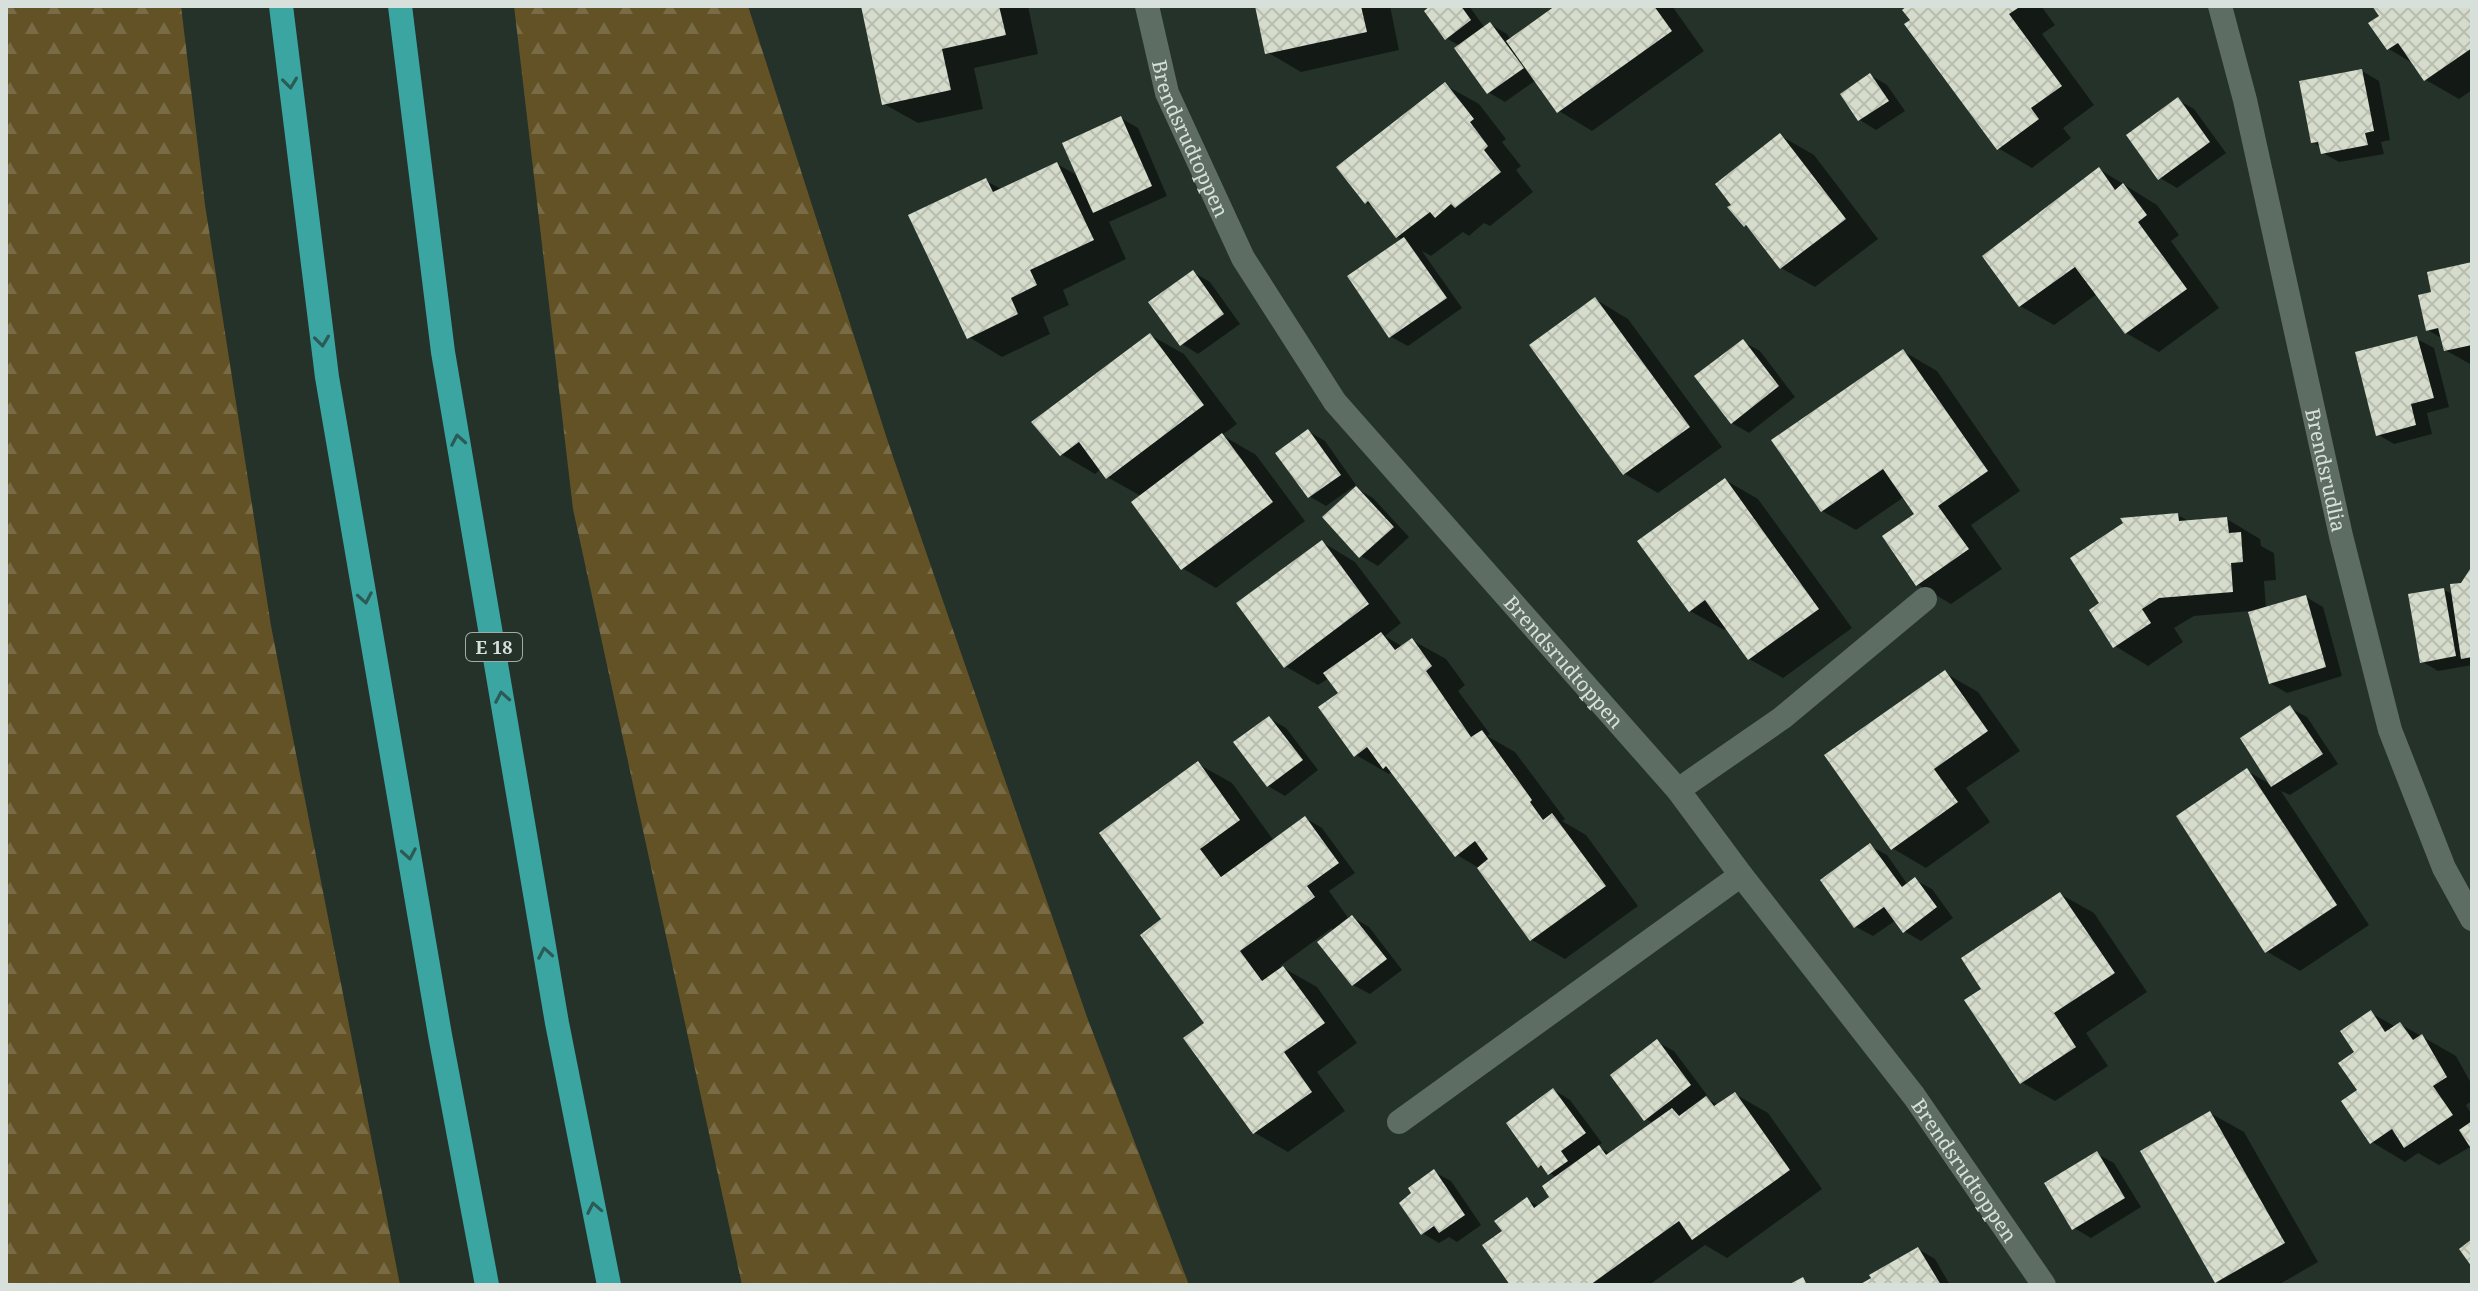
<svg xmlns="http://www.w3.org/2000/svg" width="2478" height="1291" font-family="'Noto Serif',serif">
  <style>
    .forest { fill: url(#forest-firs) }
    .shadow { fill: #0007 }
    .building { fill: url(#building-cross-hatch) }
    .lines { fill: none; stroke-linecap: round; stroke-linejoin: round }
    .minor { stroke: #5e6d63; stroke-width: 24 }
    .highway { stroke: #3ba5a2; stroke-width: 24 }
    .oneway { stroke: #2c5a54 }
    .labels { text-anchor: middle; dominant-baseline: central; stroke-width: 8; stroke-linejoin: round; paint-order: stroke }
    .shield { fill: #24322a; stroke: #a2aca6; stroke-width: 2 }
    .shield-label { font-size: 18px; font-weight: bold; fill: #d8e0db }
    .street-label { font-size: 20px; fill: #d8e0db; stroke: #24322a }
  </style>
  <defs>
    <pattern id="forest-firs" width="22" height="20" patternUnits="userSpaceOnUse" patternTransform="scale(2)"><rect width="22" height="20" fill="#635226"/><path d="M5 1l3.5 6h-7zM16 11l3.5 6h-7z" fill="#796b45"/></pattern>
    <pattern id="building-cross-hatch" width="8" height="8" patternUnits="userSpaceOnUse" patternTransform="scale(2)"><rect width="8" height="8" fill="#d6dccb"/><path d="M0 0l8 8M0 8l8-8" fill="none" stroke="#b8bdb0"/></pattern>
  </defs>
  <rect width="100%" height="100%" fill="#24322a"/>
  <g class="forest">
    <polygon points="6,6 181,6 205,205 271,626 400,1285 6,1285"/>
    <polygon points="514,6 748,6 889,445 1087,1017 1189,1285 742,1285 573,509"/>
  </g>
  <g class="shadow">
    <polygon points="863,6 1028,6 1038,54 974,68 983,109 918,123 884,104"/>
    <polygon points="1257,6 1390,6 1399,50 1301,72 1267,52"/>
    <polygon points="1434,6 1469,6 1485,28 1490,24 1507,34 1511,40 1558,6 1672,6 1704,51 1592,131 1559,111 1536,80 1505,102 1488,92 1460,46 1446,38"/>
    <polygon points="1910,6 2041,6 2055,25 2042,34 2094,105 2063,128 2071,138 2032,168 1998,148 1913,21"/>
    <polygon points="2374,6 2472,6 2472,90 2459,99 2426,80 2414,64 2389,49 2371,23 2381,16"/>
    <polygon points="2362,71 2379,81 2390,140 2381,142 2384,154 2339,162 2323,153 2321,147 2312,142"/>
    <polygon points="1870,75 1887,85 1905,111 1876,130 1860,120"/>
    <polygon points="1445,85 1479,104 1506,139 1502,142 1521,166 1516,170 1533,192 1490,226 1484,223 1469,236 1463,232 1431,256 1422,251 1462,308 1408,346 1391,337 1349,277 1403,240 1398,237 1376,208 1366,203"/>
    <polygon points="2178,100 2194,109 2226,153 2177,188 2160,178"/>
    <polygon points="1121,118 1138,128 1167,196 1109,222 1126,259 1063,290 1069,305 1043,317 1050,334 1002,357 969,337 986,181 1003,190 1057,164 1080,177"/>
    <polygon points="1781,136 1814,155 1878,239 1815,287 1781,268 1753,230 1745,226"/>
    <polygon points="2099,169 2157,205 2179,235 2171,241 2219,308 2159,352 2126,333 2097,294 2054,325 2020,306"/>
    <polygon points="2472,264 2472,365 2445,350 2443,339 2428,330 2433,293"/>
    <polygon points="1193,272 1210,282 1240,324 1198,354 1182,344"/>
    <polygon points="1595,299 1628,319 1722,447 1658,493 1625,474"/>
    <polygon points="1150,335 1184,354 1237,424 1222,435 1256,455 1305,521 1216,588 1182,568 1141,496 1107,477 1101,469 1095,474 1061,454"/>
    <polygon points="2417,339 2434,348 2449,407 2427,413 2432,434 2394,444 2377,434"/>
    <polygon points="1743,342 1760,351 1795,397 1749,433 1732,423"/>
    <polygon points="1903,351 1937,371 2020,491 1971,525 2002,569 1951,604 1917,584 1917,515 1904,497 1856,530 1822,511"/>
    <polygon points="1308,431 1325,441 1356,485 1354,487 1373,498 1409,537 1378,566 1361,556 1353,487 1326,506 1309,496"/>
    <polygon points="1725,480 1758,499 1852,628 1783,678 1749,659 1727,628 1724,630 1690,611"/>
    <polygon points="2178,515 2190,522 2227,519 2260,539 2261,546 2274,553 2276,580 2264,581 2266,609 2306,597 2323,607 2342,676 2287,693 2270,683 2250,611 2194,616 2174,628 2183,642 2148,666 2115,646 2102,604"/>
    <polygon points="1322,542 1355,562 1401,623 1385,636 1403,647 1412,640 1446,659 1465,685 1458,691 1490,734 1487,736 1515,752 1565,819 1562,821 1586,835 1638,906 1565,959 1532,940 1479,868 1457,855 1392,772 1389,774 1356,755 1340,693 1329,678 1318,685 1285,666"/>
    <polygon points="2472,570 2472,665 2438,671 2421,661 2444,590 2454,595"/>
    <polygon points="1945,673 1978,692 2020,751 1966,788 1990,822 1926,868 1892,848"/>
    <polygon points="2290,708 2307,717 2338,764 2290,795 2281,791 2369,925 2300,971 2266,951 2247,771 2272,785"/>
    <polygon points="1269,718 1286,728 1318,770 1285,796 1268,786"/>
    <polygon points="1198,764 1232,783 1274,841 1305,818 1322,828 1355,873 1329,891 1349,919 1352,917 1369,927 1402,970 1370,994 1353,985 1332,928 1280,966 1317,987 1357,1043 1317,1072 1345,1111 1288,1152 1255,1133 1164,920"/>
    <polygon points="1870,846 1887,855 1908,885 1915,880 1932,889 1953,918 1921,941 1904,931 1896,920 1873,936 1856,927 1823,880"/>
    <polygon points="2060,894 2094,913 2147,992 2086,1033 2108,1066 2055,1101 2021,1082 1984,989"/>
    <polygon points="2371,1013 2396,1027 2400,1024 2456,1056 2472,1085 2472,1101 2466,1105 2472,1115 2472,1146 2439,1165 2418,1153 2405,1162 2372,1142 2360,1091 2357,1053"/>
    <polygon points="1657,1042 1674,1051 1707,1095 1704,1097 1718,1105 1735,1094 1768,1113 1822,1189 1727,1258 1705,1245 1649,1285 1513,1285 1504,1231 1527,1200 1539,1206 1552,1197 1557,1178 1540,1166 1508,1124 1554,1090 1570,1100 1602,1143 1597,1146 1611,1154 1654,1124 1646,1119"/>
    <polygon points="2210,1113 2244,1132 2318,1262 2278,1285 2222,1285 2217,1282"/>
    <polygon points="2097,1154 2114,1163 2141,1207 2091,1238 2074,1228"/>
    <polygon points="1434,1172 1451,1181 1481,1225 1457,1242 1449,1237 1439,1243 1422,1233"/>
    <polygon points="1918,1249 1935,1259 1950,1285 1864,1285"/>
  </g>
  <g class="building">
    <polygon points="861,6 999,6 1006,35 942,49 951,90 882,105"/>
    <polygon points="1255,6 1361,6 1367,32 1265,54"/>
    <polygon points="1430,6 1461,6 1471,20 1445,40 1424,11"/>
    <polygon points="1555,6 1654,6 1672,31 1557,113 1506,41"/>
    <polygon points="1907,6 2021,6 2009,14 2062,86 2031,108 2039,119 1997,150 1904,24 1910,20 1902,10"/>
    <polygon points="2372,6 2469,6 2472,11 2472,48 2424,81 2398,43 2387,50 2368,23 2379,16"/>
    <polygon points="1490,22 1524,68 1487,94 1454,48"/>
    <polygon points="2362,69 2374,131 2365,133 2368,145 2321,154 2318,142 2311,143 2299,81"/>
    <polygon points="1870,73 1889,101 1858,121 1840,94"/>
    <polygon points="1445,82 1474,119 1470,122 1488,146 1484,150 1501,172 1455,208 1451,204 1435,218 1430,212 1396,238 1368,201 1365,204 1336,167"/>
    <polygon points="2178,97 2210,142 2158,180 2126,135"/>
    <polygon points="1121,116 1152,186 1093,213 1062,143"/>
    <polygon points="1780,133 1846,219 1780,269 1746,225 1744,227 1727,207 1731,205 1715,184"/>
    <polygon points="1057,162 1094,240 1030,270 1037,285 1011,298 1018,314 967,339 908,215 986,178 993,192"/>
    <polygon points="2099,167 2115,190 2123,183 2147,215 2138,222 2187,289 2125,334 2075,267 2019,307 1982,256"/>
    <polygon points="1404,237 1447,298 1389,338 1347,276"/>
    <polygon points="2472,262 2472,345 2444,351 2438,328 2426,331 2418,295 2431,292 2427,272"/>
    <polygon points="1193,270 1224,314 1180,346 1148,302"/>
    <polygon points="1595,297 1690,427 1623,475 1529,345"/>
    <polygon points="1150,333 1204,405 1106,479 1079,442 1060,456 1031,422"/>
    <polygon points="2417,336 2434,398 2411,404 2416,425 2376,436 2355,352"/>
    <polygon points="1743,339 1779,386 1731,424 1694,376"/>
    <polygon points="1903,349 1988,471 1938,506 1969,549 1916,586 1882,536 1914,514 1883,469 1821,512 1771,440"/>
    <polygon points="1308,429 1341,475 1308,498 1275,453"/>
    <polygon points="1222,433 1273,502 1181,570 1131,502"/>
    <polygon points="1725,478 1819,609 1748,660 1705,600 1689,612 1637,541"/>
    <polygon points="1356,486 1394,527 1359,558 1322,517"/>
    <polygon points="2178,513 2179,521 2227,517 2229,533 2241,532 2243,562 2231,563 2233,592 2159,598 2142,609 2151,623 2113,648 2089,610 2099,603 2070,558 2123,523 2120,518"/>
    <polygon points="1322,540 1369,604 1284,668 1236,603"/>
    <polygon points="2472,566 2472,657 2461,659 2450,584 2461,583"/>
    <polygon points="2444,588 2456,656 2420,663 2408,594"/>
    <polygon points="2306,595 2326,667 2269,684 2248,612"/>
    <polygon points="1381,632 1395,650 1412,638 1432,666 1426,671 1471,737 1482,730 1532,800 1530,802 1543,820 1552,813 1606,886 1530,941 1477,868 1488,859 1475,841 1455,857 1386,766 1383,769 1367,747 1354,757 1318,707 1338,693 1323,673"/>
    <polygon points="1945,670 1988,731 1934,769 1958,802 1891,850 1824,755"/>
    <polygon points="2290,705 2323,754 2271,787 2240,738"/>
    <polygon points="1269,716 1303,760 1267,787 1233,742"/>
    <polygon points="1198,761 1240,820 1200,849 1221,877 1305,816 1339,863 1307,886 1315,897 1240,951 1262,981 1283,966 1325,1023 1284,1052 1312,1092 1253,1134 1183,1038 1204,1023 1140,935 1161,919 1099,833"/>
    <polygon points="2247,768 2337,905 2265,953 2176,816"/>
    <polygon points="1870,843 1902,887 1915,877 1937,907 1903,933 1884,907 1854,928 1820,880"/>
    <polygon points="2060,892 2115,973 2054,1013 2076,1047 2020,1084 1964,1000 1981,989 1961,958"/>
    <polygon points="1352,915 1387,959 1352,986 1317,942"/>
    <polygon points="2371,1010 2385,1032 2400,1022 2413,1040 2422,1034 2447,1077 2433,1086 2453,1115 2404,1148 2392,1129 2370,1144 2341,1101 2357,1090 2338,1063 2354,1052 2340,1031"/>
    <polygon points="1657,1039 1691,1085 1644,1121 1610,1075"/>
    <polygon points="1553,1088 1586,1133 1561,1151 1568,1161 1548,1175 1541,1165 1538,1168 1506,1123"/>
    <polygon points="1735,1092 1790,1170 1692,1240 1679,1221 1590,1285 1510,1285 1482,1245 1502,1231 1494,1221 1527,1197 1534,1208 1549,1197 1542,1186 1599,1145 1606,1155 1672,1108 1679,1116 1706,1096 1714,1106"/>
    <polygon points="2210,1111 2285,1243 2215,1283 2140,1151"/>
    <polygon points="2472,1121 2472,1150 2459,1130"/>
    <polygon points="2097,1151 2125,1198 2072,1230 2044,1183"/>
    <polygon points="1434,1169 1465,1215 1439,1233 1434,1226 1421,1235 1399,1203 1411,1193 1408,1188"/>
    <polygon points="2472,1239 2472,1267 2459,1249"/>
    <polygon points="1918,1247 1941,1285 1859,1285 1871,1278 1869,1275"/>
    <polygon points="1803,1277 1807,1285 1788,1285"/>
  </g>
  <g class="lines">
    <g class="minor">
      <path id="s1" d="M1147,6L1167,93L1243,258L1335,402L1678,790L1741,875L1914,1096L2044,1285"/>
      <path id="s2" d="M2220,6L2245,100L2341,536L2390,730L2444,868L2472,919"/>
      <polyline points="1678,790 1782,718 1925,599"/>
      <polyline points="1399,1122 1741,875"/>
    </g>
    <g class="highway">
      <polyline points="281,6 327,377 440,1035 487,1285"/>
      <polyline points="400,6 443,352 557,1023 609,1285"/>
    </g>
  </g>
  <defs><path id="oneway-chevron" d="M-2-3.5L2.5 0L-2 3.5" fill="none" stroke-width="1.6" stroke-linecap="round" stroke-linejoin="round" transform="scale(2)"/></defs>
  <g class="oneway">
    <use href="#oneway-chevron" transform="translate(290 83) rotate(83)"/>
    <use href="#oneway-chevron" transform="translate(322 341) rotate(83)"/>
    <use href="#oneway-chevron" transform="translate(458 440) rotate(-100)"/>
    <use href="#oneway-chevron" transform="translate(365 598) rotate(80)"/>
    <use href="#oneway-chevron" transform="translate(502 697) rotate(-100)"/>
    <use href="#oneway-chevron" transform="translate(409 854) rotate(80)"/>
    <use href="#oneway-chevron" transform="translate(545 953) rotate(-100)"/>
    <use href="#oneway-chevron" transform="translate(594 1208) rotate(-101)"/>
  </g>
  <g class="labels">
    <rect class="shield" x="466" y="633" width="56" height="28" rx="6"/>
    <g class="shield-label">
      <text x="494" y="647">E 18</text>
    </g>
    <g class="street-label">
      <text stroke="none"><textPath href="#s1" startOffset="140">Brendsrudtoppen</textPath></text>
      <text stroke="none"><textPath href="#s2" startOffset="476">Brendsrudlia</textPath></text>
      <text stroke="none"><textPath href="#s1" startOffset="788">Brendsrudtoppen</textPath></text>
      <text stroke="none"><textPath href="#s1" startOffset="1436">Brendsrudtoppen</textPath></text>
    </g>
  </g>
  <rect width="2478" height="1291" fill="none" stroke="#d8e0db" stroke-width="16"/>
</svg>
